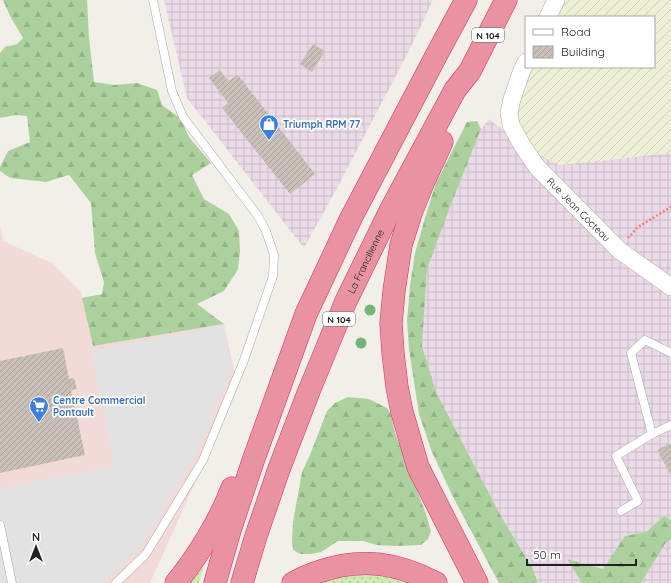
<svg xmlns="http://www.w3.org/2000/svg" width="671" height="583" font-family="Quicksand,sans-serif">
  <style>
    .commercial { fill: #f2dad9 }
    .industrial { fill: url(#industrial-grid) }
    .farmland { fill: url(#farmland-furrows) }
    .grass { fill: url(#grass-dots) }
    .forest { fill: url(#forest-firs) }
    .parking { fill: #e2e2e2 }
    .building { fill: url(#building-hatch) }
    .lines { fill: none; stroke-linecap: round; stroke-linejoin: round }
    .lane-casing { stroke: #a9a9a9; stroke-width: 9 }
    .street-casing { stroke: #a9a9a9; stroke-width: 18 }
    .highway-casing { stroke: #dc2a67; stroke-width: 23 }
    .path { stroke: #fa8072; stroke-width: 2.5; stroke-dasharray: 2 2; stroke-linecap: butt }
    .lane { stroke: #fff; stroke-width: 8 }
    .street { stroke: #fff; stroke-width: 17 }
    .highway { stroke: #e892a2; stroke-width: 22 }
    .tree { fill: #74b475 }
    .labels { text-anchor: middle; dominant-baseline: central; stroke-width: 3.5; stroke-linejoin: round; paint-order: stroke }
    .shield { fill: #fff; stroke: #646464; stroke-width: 1 }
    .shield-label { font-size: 9px; font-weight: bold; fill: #222 }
    .shop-label { font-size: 10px; font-weight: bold; fill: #366cbe; stroke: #fff; text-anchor: start }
    .street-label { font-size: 10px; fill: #222; stroke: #fff }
  </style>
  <defs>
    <pattern id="industrial-grid" width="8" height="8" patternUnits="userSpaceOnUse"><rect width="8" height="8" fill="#ebdbe8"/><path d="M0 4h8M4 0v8" fill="none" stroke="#c9bcc7"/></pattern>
    <pattern id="farmland-furrows" width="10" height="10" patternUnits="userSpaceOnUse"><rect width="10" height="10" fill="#eef0d5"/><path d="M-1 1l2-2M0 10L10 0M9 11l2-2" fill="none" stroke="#ccceb7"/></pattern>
    <pattern id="grass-dots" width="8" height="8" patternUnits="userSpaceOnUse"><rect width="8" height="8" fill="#cdebb0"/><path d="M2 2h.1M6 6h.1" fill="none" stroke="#b0c997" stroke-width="1.8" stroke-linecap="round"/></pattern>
    <pattern id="forest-firs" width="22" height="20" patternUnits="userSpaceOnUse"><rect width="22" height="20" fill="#add19e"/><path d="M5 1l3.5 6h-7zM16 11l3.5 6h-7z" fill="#95b388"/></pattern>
    <pattern id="building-hatch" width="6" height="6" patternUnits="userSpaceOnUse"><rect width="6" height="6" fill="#c7bfb8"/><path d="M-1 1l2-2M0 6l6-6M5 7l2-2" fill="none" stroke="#aba49e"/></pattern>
  </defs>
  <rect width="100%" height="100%" fill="#f2efe9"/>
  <polygon class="commercial" points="0,225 3,241 52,263 81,292 93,346 224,324 238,388 150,583 0,583"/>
  <g class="industrial">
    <polygon points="164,0 433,0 410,49 337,188 304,248 187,98"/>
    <polygon points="489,119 522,145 559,165 671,153 671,520 664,516 646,532 625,536 603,569 568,560 582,583 538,583 533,569 502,518 437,394 422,346 427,269 452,202 481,129"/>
    <polygon points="671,539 671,583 641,583 665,544"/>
  </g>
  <polygon class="farmland" points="556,0 671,0 671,153 559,165 522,145 512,99 526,67 654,67 654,17 548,17"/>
  <g class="grass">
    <polygon points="207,554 199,583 186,583"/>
    <polygon points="380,571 415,583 316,583 326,578"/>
  </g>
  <g class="forest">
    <polygon points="3,0 87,0 89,38 94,82 114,85 137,83 157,90 162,105 180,118 189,137 211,163 192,175 204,199 229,214 239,231 240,251 238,269 224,291 197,304 224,324 93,346 82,298 102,294 104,282 95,253 91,203 69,175 46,182 10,178 0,171 0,167 8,151 30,142 27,116 15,115 0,118 0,53 5,47 17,44 23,38 10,16"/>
    <polygon points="477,121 481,129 452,202 427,269 422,346 437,394 502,518 533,569 538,583 499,583 453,497 432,452 419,414 409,349 407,321 410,286 415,253 425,218 436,183 467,122"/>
    <polygon points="348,397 369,399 387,408 391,415 395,433 426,514 431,531 428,539 421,545 396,546 377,545 363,541 338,541 321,552 311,554 300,554 293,550 292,541 293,522 302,472 310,455 327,411 335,403"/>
    <polygon points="664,516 671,520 671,539 665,544 641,583 582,583 567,559 603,569 625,536 646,532"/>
  </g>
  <polygon class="parking" points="224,325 232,369 194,457 143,544 103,583 0,583 0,489 114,466 91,351"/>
  <g class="building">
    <polygon points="313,44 325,51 312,72 300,64"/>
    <polygon points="220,70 228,81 238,75 315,174 290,194 222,108 228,103 209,78"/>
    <polygon points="63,348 69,379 74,378 77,389 71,390 85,455 0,473 0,361"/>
    <polygon points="671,443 671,475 657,450"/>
  </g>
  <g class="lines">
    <defs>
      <g id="lane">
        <polyline points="652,434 631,353 645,340 671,353"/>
        <polyline points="621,511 638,501 616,456 652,434 671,425"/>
        <polyline points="0,525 12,583"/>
        <polyline points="116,583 146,554 203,460 244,360 273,276 274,255 266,231 258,216 183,117 172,91 153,0"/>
      </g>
      <g id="street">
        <polyline points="548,17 556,0"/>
        <path id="s1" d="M526,62L522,70L512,99L509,113L511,125L522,145L537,167L619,250L671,287"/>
      </g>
      <g id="highway">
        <polyline points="442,142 424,181 411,213 401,245 394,291 391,323 393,353 397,387 402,412 418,467 477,583"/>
        <path d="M176,583C198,556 220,520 232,488"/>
        <polyline points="215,583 230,530 253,461 306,314 351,218 437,54 466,0"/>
        <path id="s2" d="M242,583L256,536L279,469L309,391L346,301L390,211L455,90L470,71L506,0"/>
        <path d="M293,583C302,578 311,574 321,571C362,557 398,563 436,583"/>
      </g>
    </defs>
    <use href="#lane" class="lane-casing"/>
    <use href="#street" class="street-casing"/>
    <use href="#highway" class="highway-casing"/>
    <polyline class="path" points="628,238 638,227 671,207"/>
    <use href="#lane" class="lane"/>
    <use href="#street" class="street"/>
    <use href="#highway" class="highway"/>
  </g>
  <g class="tree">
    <circle cx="370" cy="310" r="5.5"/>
    <circle cx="361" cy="343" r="5.5"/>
  </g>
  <defs>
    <symbol id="shop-pin" viewBox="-11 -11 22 30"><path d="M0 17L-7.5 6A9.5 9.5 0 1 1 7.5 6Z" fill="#3f7fe0" stroke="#fff"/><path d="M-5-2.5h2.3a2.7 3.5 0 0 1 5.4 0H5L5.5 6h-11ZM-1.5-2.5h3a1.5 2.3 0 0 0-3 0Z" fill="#fff"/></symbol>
    <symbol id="supermarket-pin" viewBox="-11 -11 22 30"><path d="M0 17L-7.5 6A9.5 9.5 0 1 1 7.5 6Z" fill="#3f7fe0" stroke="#fff"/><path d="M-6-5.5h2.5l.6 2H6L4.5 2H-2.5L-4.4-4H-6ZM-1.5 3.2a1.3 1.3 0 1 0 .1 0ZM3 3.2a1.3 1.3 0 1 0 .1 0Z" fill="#fff"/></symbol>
  </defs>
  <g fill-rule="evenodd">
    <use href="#shop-pin" x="258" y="113" width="22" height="30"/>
    <use href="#supermarket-pin" x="28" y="395" width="22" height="30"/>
  </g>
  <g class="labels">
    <g class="shield">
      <rect x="472" y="28" width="32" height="14" rx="3"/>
      <rect x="323" y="312" width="32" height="14" rx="3"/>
    </g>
    <g class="shield-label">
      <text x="488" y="35">N 104</text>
      <text x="339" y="319">N 104</text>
    </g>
    <g class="shop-label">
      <text x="283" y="124">Triumph RPM 77</text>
      <text x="53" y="400">Centre Commercial<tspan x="53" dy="12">Pontault</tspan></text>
    </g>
    <g class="street-label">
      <text stroke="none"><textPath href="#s1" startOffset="175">Rue Jean Cocteau</textPath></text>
      <text stroke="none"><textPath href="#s2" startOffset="345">La Francilienne</textPath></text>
    </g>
  </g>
  <rect x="525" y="16" width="130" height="52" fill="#ffffff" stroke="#a7a7a7"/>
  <rect x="533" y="29" width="20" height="6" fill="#ffffff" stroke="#a7a7a7"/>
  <text x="561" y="36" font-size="12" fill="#222222">Road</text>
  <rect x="533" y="46" width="20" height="12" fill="url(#building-hatch)" stroke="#a7a7a7"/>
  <text x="561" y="56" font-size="12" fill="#222222">Building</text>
  <g transform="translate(36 547)" stroke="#ffffff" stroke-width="3" paint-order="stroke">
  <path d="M0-3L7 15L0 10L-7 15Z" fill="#222222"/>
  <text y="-6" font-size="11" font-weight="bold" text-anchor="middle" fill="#222222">N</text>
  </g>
  <path d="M527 559v6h109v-6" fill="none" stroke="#222222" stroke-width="2"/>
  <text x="533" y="559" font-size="12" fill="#222222" stroke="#ffffff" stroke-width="3" paint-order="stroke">50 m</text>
</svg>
